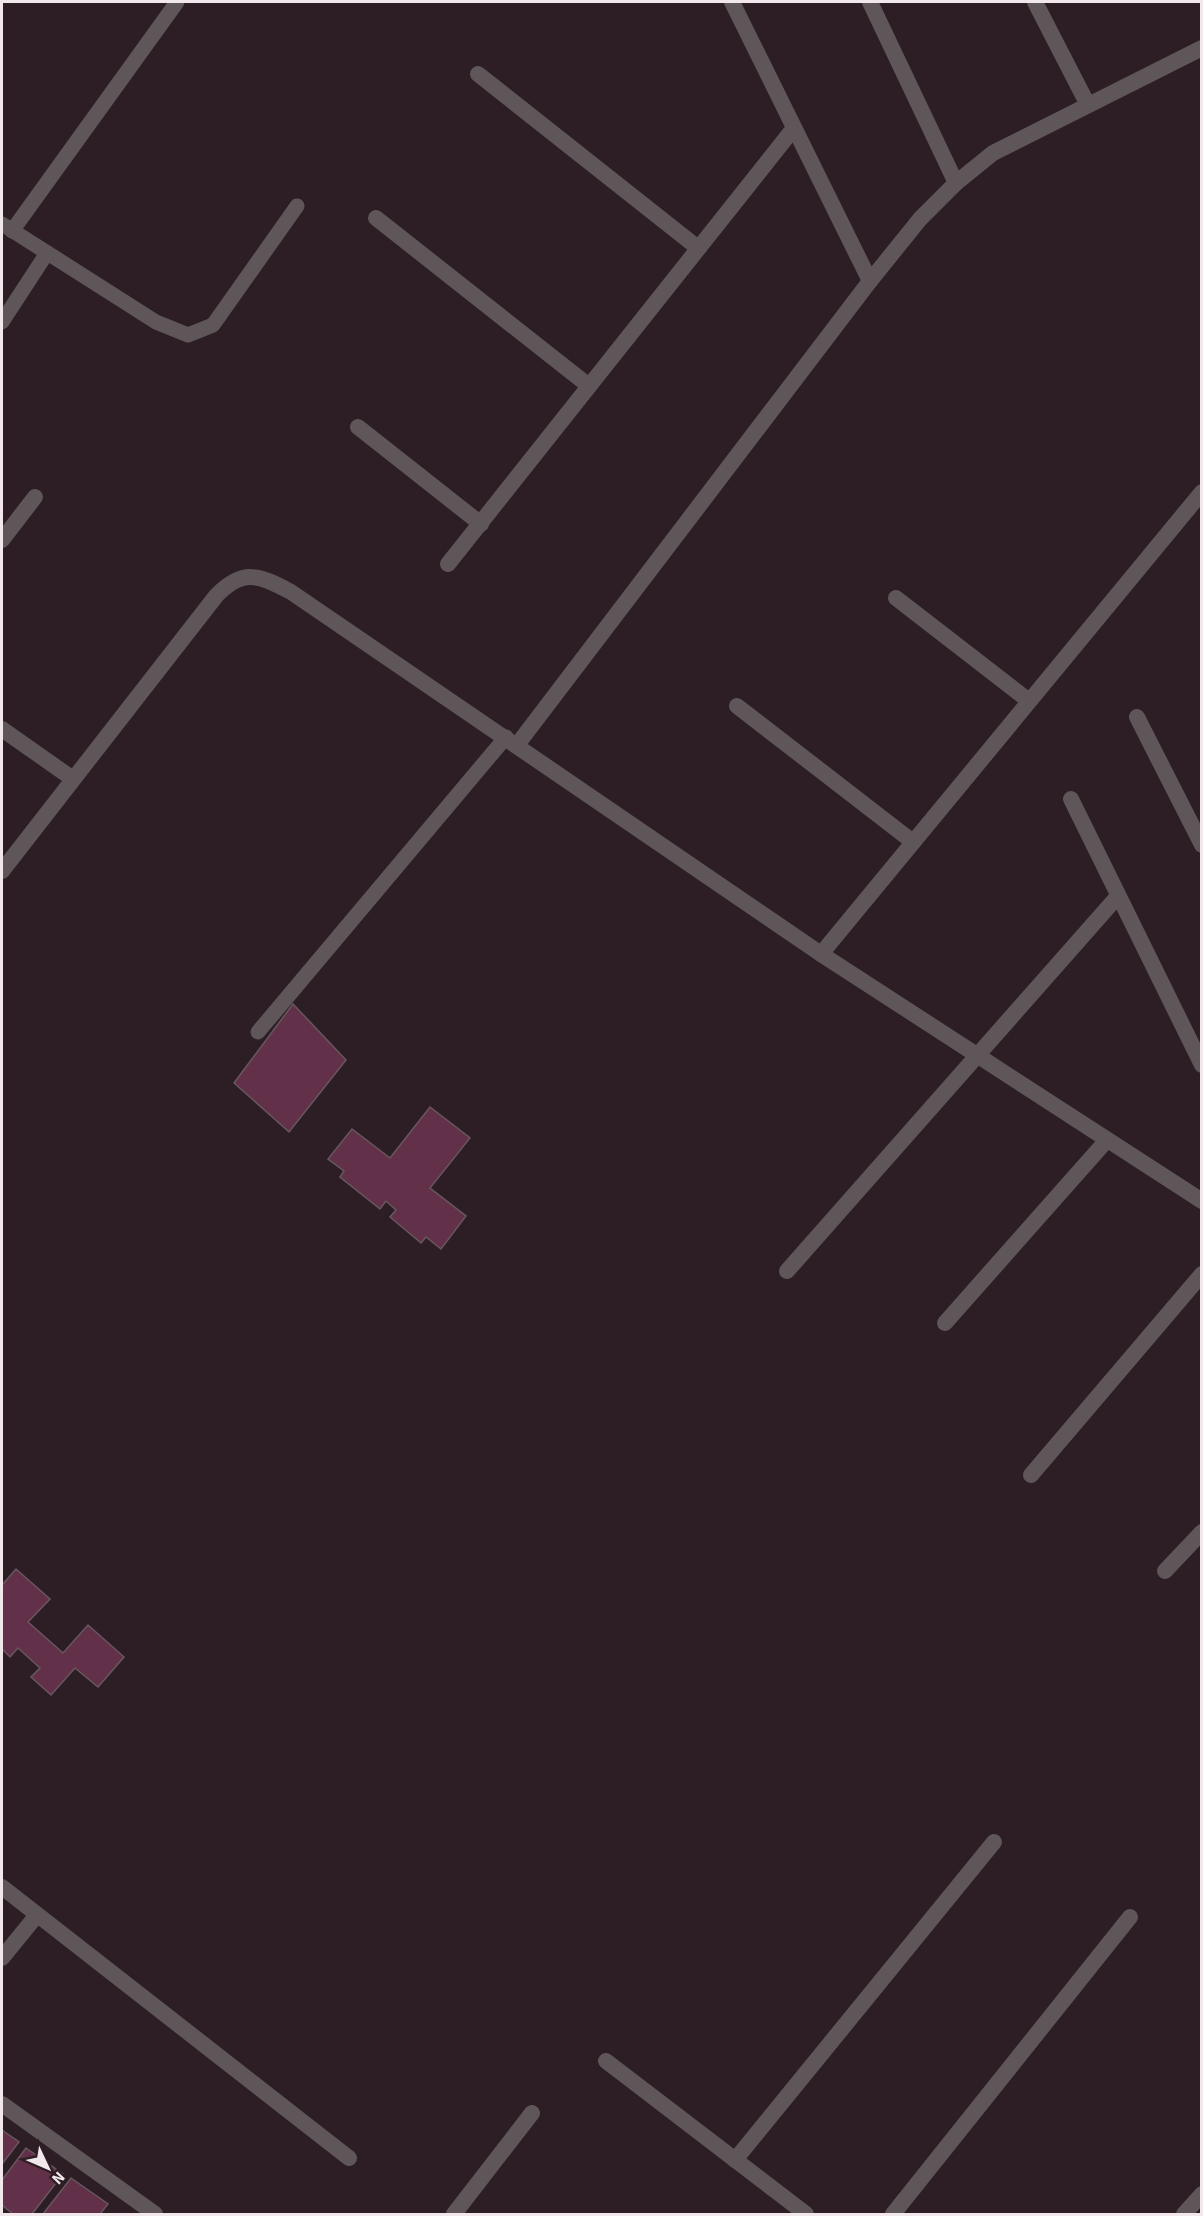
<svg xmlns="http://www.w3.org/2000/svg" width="1203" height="2216" font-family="'Source Sans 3',sans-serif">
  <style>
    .building { fill: #623049; stroke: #68575e; stroke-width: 1.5 }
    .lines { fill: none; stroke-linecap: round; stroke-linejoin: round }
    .service { stroke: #5e5659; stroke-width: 15 }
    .minor { stroke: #5e5659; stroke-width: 16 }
  </style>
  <rect width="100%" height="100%" fill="#2c1e24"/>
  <g class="building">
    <polygon points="293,1004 346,1060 289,1132 234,1083"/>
    <polygon points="430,1107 470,1138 430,1188 466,1216 441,1249 426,1237 421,1243 390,1217 396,1210 386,1201 380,1209 340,1177 344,1171 328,1159 352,1129 390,1158"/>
    <polygon points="16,1569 50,1599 28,1622 63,1653 88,1625 124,1657 98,1687 75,1668 51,1695 31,1677 40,1668 18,1648 10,1657 2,1649 2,1585"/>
    <polygon points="2,2130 19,2142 2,2164"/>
    <polygon points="26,2148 63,2174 32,2214 13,2214 2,2205 2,2180"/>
    <polygon points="71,2178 108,2204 100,2214 43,2214"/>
  </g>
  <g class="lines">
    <g class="service">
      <polyline points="2,224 156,322 188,335 213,325 297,206"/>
      <polyline points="12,231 177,2"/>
      <polyline points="2,322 47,253"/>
      <polyline points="258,1032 506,737"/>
    </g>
    <g class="minor">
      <polyline points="732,2 870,281"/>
      <polyline points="870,2 956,183"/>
      <polyline points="1035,2 1088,105"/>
      <polyline points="478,74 698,248"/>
      <polyline points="376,218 589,386"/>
      <polyline points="358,427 481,524"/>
      <polyline points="2,540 35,497"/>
      <polyline points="448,564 794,128"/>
      <polyline points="896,598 1029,701"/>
      <polyline points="737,706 913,842"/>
      <polyline points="1137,717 1202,845"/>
      <polyline points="2,729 73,779"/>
      <polyline points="517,745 870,281 920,219 956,183 993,153 1202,48"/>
      <polyline points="1071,799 1202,1065"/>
      <path d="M2,871L216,596C243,568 259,575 291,592L821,954L1202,1201"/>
      <polyline points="821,954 1202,492"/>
      <polyline points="787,1271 1118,896"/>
      <polyline points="945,1323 1107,1140"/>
      <polyline points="1031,1475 1202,1274"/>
      <polyline points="1165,1571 1202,1532"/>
      <polyline points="2,1887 349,2158"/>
      <polyline points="2,1958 37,1915"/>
      <polyline points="606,2061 806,2214"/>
      <polyline points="2,2104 155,2214"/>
      <polyline points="735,2160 994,1842"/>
      <polyline points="454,2214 532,2113"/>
      <polyline points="893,2214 1130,1917"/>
      <polyline points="1184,2214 1202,2194"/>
    </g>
  </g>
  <rect width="1203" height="2216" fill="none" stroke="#f2e8ec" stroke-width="6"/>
  <g transform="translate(48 2168) rotate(134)" stroke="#2c1e24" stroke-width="4.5" paint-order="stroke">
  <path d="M0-4.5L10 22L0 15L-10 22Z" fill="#f2e8ec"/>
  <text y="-9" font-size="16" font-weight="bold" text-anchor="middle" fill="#f2e8ec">N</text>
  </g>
</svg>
